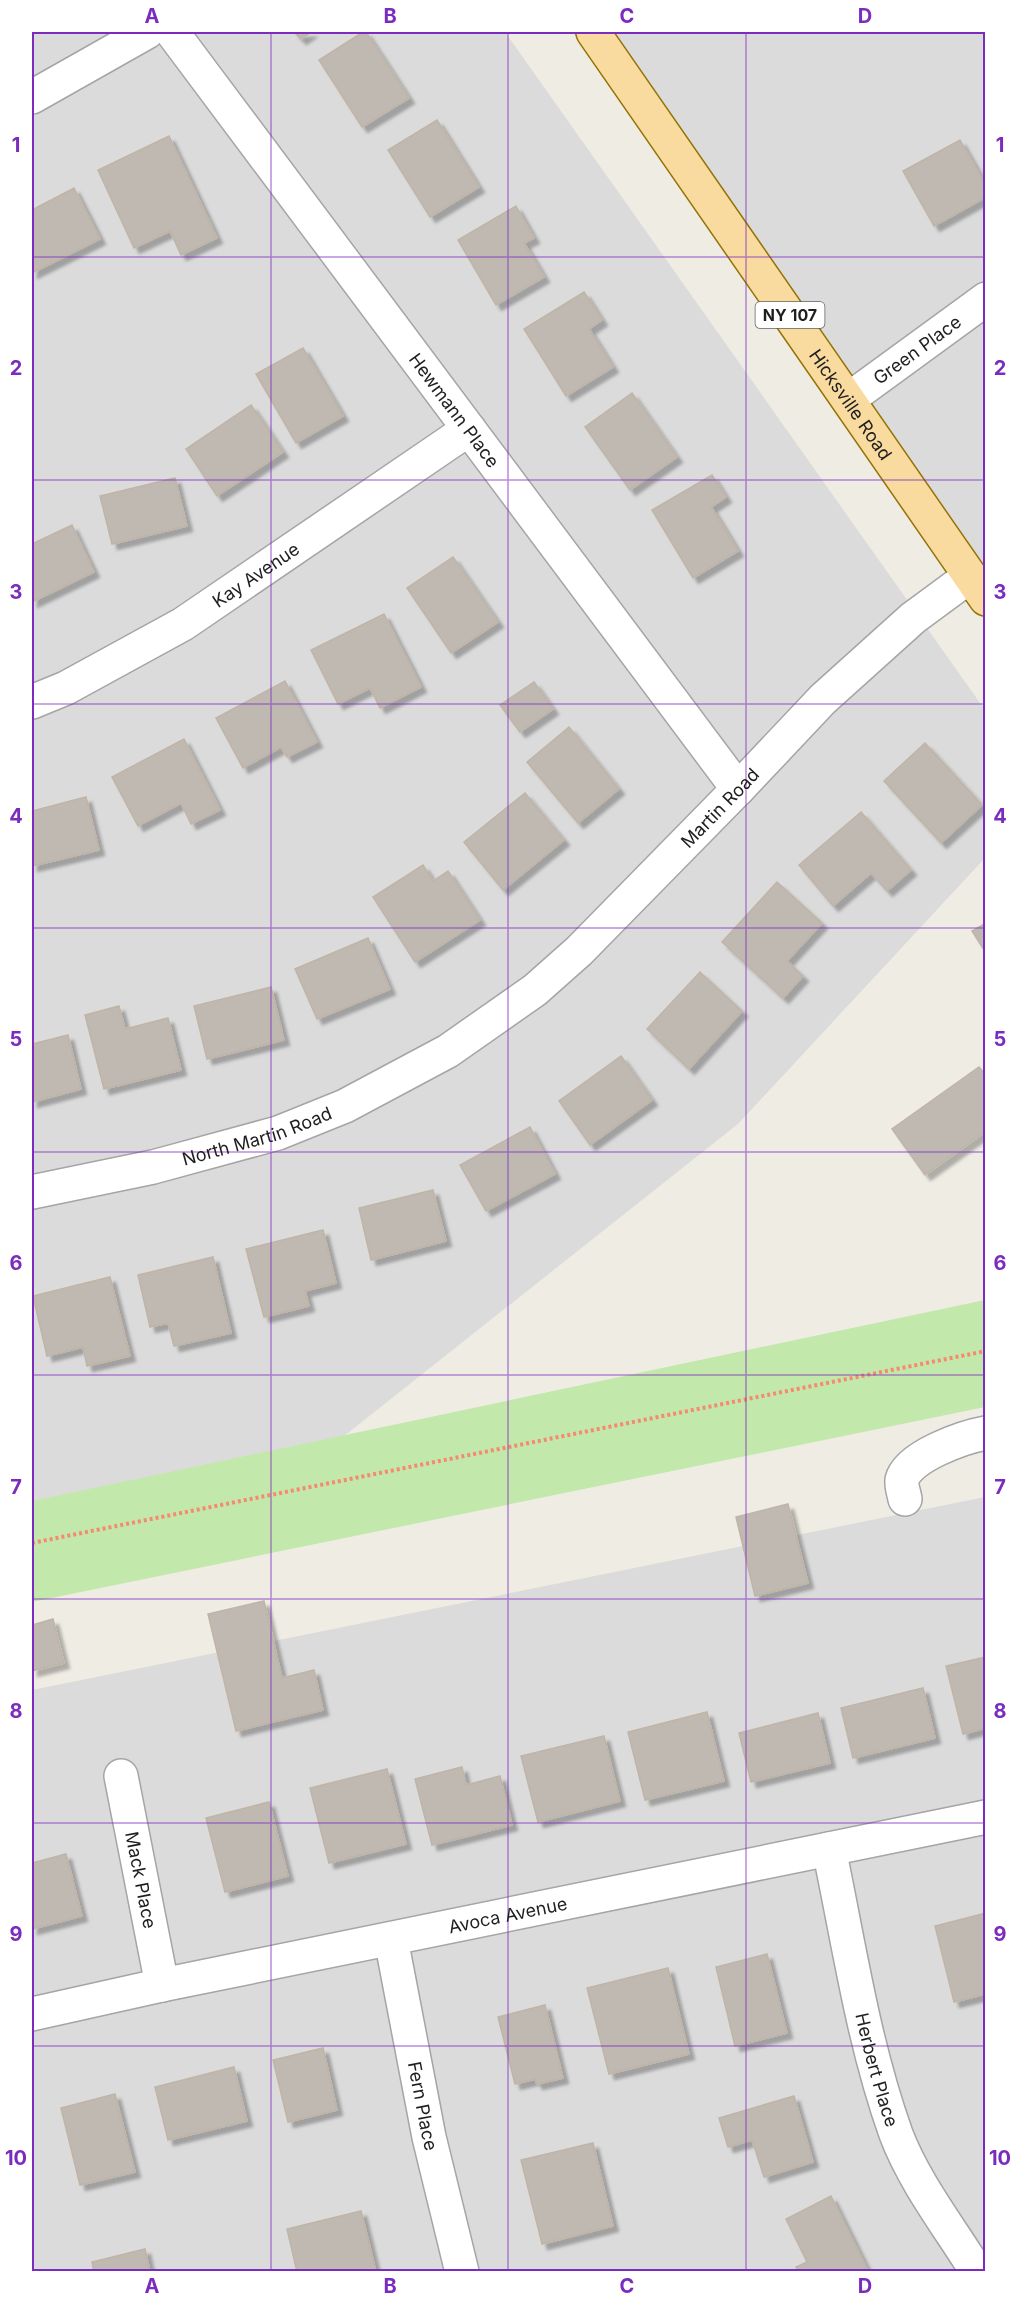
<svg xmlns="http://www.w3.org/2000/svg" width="1017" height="2303" font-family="Inter,sans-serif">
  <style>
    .residential { fill: #dcdbdb }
    .grass { fill: #c3e8ab }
    .building { fill: #bfb9b1; stroke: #c0b4a7; stroke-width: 1.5; filter: url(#shadow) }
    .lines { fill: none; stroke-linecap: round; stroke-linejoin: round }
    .minor-casing { stroke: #a5a5a5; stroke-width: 36 }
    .primary-casing { stroke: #947304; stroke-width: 36 }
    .path { stroke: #f6896e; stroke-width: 4; stroke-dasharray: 3 3; stroke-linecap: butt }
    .minor { stroke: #fff; stroke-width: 33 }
    .primary { stroke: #f9db9f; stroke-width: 33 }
    .grid { fill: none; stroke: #7b2cbf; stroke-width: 1.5; stroke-opacity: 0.55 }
    .labels { text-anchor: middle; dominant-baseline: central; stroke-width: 4.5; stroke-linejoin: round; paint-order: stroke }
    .shield { fill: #fff; stroke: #626262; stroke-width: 1.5 }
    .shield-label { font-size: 16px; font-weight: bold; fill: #1e1e1e }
    .street-label { font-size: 18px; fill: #1e1e1e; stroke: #fff }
    .neatline { fill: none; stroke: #7b2cbf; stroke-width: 2 }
    .grid-label { font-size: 20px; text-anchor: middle; font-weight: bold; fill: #7b2cbf }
  </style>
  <defs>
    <filter id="shadow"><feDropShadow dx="5.5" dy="5.5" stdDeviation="1.5" flood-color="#0004"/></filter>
  </defs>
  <rect width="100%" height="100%" fill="#efece4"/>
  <g class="residential">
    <polygon points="32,32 505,32 985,710 985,858 738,1124 334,1444 32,1501"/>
    <polygon points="580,32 985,32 985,582"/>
    <polygon points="985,1497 985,2271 32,2271 32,1690"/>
  </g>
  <polygon class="grass" points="985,1300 985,1407 32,1602 32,1501"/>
  <g class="building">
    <polygon points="294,32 311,32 301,39"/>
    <polygon points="363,32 366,32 409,98 362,127 319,60"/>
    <polygon points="437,120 479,187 430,217 388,150"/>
    <polygon points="169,136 217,238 181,255 170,231 134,248 98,170"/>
    <polygon points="960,140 986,186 986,197 934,226 903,171"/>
    <polygon points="74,188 100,239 32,273 32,210"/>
    <polygon points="516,206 534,238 524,243 544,277 496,305 458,240"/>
    <polygon points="584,292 602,320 589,329 613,367 566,396 524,329"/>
    <polygon points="303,348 343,416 296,443 256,374"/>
    <polygon points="632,393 677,457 630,490 585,427"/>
    <polygon points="251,405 283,452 217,496 186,449"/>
    <polygon points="712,475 726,497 711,507 738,551 693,578 652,510"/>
    <polygon points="175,478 187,526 112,544 100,496"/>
    <polygon points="72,525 94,572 32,602 32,544"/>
    <polygon points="453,557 498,622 451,653 407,588"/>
    <polygon points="384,614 421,687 380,708 370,688 338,704 311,650"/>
    <polygon points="285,681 317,742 287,757 281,747 243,768 216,718"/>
    <polygon points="534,682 553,709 520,732 500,705"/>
    <polygon points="569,727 619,789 578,823 527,762"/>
    <polygon points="184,739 220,810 191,824 181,803 138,826 112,777"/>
    <polygon points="925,743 982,805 941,843 884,781"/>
    <polygon points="525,793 564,840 503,890 464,842"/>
    <polygon points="86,797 99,850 32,866 32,811"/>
    <polygon points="861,812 911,870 887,891 871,873 833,906 799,865"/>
    <polygon points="423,865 433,881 448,871 480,920 415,962 373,897"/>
    <polygon points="777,882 822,923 787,961 803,976 783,998 722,942"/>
    <polygon points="986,923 986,953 972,931"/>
    <polygon points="368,938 390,989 317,1019 295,969"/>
    <polygon points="700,972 742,1011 689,1069 647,1029"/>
    <polygon points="271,987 284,1040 207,1059 194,1006"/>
    <polygon points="119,1006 125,1029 168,1018 181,1070 104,1089 85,1015"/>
    <polygon points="68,1035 81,1089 32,1102 32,1044"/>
    <polygon points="621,1056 652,1100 590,1145 559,1101"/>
    <polygon points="979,1067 986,1075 986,1131 925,1175 892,1129"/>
    <polygon points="530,1127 555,1174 486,1211 460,1165"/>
    <polygon points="433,1190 446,1241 371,1260 359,1208"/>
    <polygon points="323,1230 336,1283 305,1291 309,1306 264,1317 246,1249"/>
    <polygon points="213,1257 231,1333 174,1346 168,1323 150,1327 138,1275"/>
    <polygon points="110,1277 130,1356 87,1366 83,1347 47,1356 33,1296"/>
    <polygon points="788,1504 808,1583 755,1596 736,1517"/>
    <polygon points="264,1601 282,1678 314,1670 323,1710 236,1731 208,1614"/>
    <polygon points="53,1619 64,1663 32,1671 32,1625"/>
    <polygon points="986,1657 986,1728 963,1734 946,1666"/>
    <polygon points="923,1688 935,1738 853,1758 841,1708"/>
    <polygon points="707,1712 724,1781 645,1800 628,1732"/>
    <polygon points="818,1713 830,1763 751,1782 739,1733"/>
    <polygon points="604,1736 620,1801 538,1822 521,1756"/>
    <polygon points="462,1767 466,1785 500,1776 512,1825 432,1845 415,1779"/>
    <polygon points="387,1769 406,1844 329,1863 310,1788"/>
    <polygon points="269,1802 288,1876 225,1892 206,1818"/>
    <polygon points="66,1854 82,1916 32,1929 32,1863"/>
    <polygon points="986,1913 986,1994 954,2002 935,1926"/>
    <polygon points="767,1954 787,2033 735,2046 716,1967"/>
    <polygon points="668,1968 689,2054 609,2074 587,1988"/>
    <polygon points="545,2005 563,2078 537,2084 535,2079 515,2084 498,2017"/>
    <polygon points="323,2048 337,2110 288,2122 273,2060"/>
    <polygon points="234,2067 247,2121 168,2140 155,2087"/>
    <polygon points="115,2094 135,2172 80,2185 61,2108"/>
    <polygon points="794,2096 813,2162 764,2177 752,2140 728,2147 719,2118"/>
    <polygon points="593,2143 613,2226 542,2244 521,2160"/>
    <polygon points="831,2196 867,2269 861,2272 799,2272 796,2267 807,2262 786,2219"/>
    <polygon points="361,2211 376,2272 297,2272 287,2229"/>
    <polygon points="145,2249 150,2272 94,2272 92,2262"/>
  </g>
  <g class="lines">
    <defs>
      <g id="minor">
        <path id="s1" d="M172,32L738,789"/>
        <polyline points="32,97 147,32"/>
        <path id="s2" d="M849,399L986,299"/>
        <path id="s3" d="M32,702L66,688L183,624L469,429"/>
        <path id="s4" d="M32,1192L153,1167L278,1133L345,1106L448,1051L535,990L579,951L738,789L823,699L913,618L970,576"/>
        <path d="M905,1499C904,1493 901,1486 902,1480C908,1456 964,1437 986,1433"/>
        <path id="s5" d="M121,1776L162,1985"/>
        <path id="s6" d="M829,1849C849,1944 863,2042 896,2134C914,2182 950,2228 977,2272"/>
        <path id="s7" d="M391,1939L429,2137L462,2272"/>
        <path id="s8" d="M32,2014L162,1985L986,1817"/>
      </g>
      <g id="primary">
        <path id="s9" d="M593,32L986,599"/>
      </g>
    </defs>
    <use href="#minor" class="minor-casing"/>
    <use href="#primary" class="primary-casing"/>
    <polyline class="path" points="32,1543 986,1351"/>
    <use href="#minor" class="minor"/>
    <use href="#primary" class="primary"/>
  </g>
  <path class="grid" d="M271,32V2272M508,32V2272M746,32V2272M32,257H986M32,480H986M32,704H986M32,928H986M32,1152H986M32,1375H986M32,1599H986M32,1823H986M32,2046H986"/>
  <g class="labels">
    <rect class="shield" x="755.5" y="302" width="69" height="26" rx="4.5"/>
    <g class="shield-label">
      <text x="790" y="315">NY 107</text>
    </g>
    <g class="street-label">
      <text stroke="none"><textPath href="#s2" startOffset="84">Green Place</textPath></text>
      <text stroke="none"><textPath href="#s9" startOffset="453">Hicksville Road</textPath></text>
      <text stroke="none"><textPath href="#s1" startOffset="472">Hewmann Place</textPath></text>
      <text stroke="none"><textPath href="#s3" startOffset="258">Kay Avenue</textPath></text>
      <text stroke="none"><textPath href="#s4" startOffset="808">Martin Road</textPath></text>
      <text stroke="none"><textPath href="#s4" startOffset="232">North Martin Road</textPath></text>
      <text stroke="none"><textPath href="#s5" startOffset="106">Mack Place</textPath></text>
      <text stroke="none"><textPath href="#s8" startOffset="486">Avoca Avenue</textPath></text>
      <text stroke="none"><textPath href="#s6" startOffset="226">Herbert Place</textPath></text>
      <text stroke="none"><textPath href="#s7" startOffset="170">Fern Place</textPath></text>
    </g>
  </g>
  <rect width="1017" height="2303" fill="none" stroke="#ffffff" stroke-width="66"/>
  <rect x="33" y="33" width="951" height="2237" class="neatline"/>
  <g class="grid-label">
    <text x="152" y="23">A</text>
    <text x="390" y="23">B</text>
    <text x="627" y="23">C</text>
    <text x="865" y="23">D</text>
    <text x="16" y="152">1</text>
    <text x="1000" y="152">1</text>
    <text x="16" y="375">2</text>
    <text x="1000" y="375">2</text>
    <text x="16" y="599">3</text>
    <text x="1000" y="599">3</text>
    <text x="16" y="823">4</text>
    <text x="1000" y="823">4</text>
    <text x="16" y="1046">5</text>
    <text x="1000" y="1046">5</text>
    <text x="16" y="1270">6</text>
    <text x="1000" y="1270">6</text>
    <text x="16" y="1494">7</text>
    <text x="1000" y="1494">7</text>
    <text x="16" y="1718">8</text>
    <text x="1000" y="1718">8</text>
    <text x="16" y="1941">9</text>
    <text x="1000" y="1941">9</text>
    <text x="16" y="2165">10</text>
    <text x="1000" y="2165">10</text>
    <text x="152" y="2293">A</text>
    <text x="390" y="2293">B</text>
    <text x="627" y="2293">C</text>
    <text x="865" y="2293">D</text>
  </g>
</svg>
